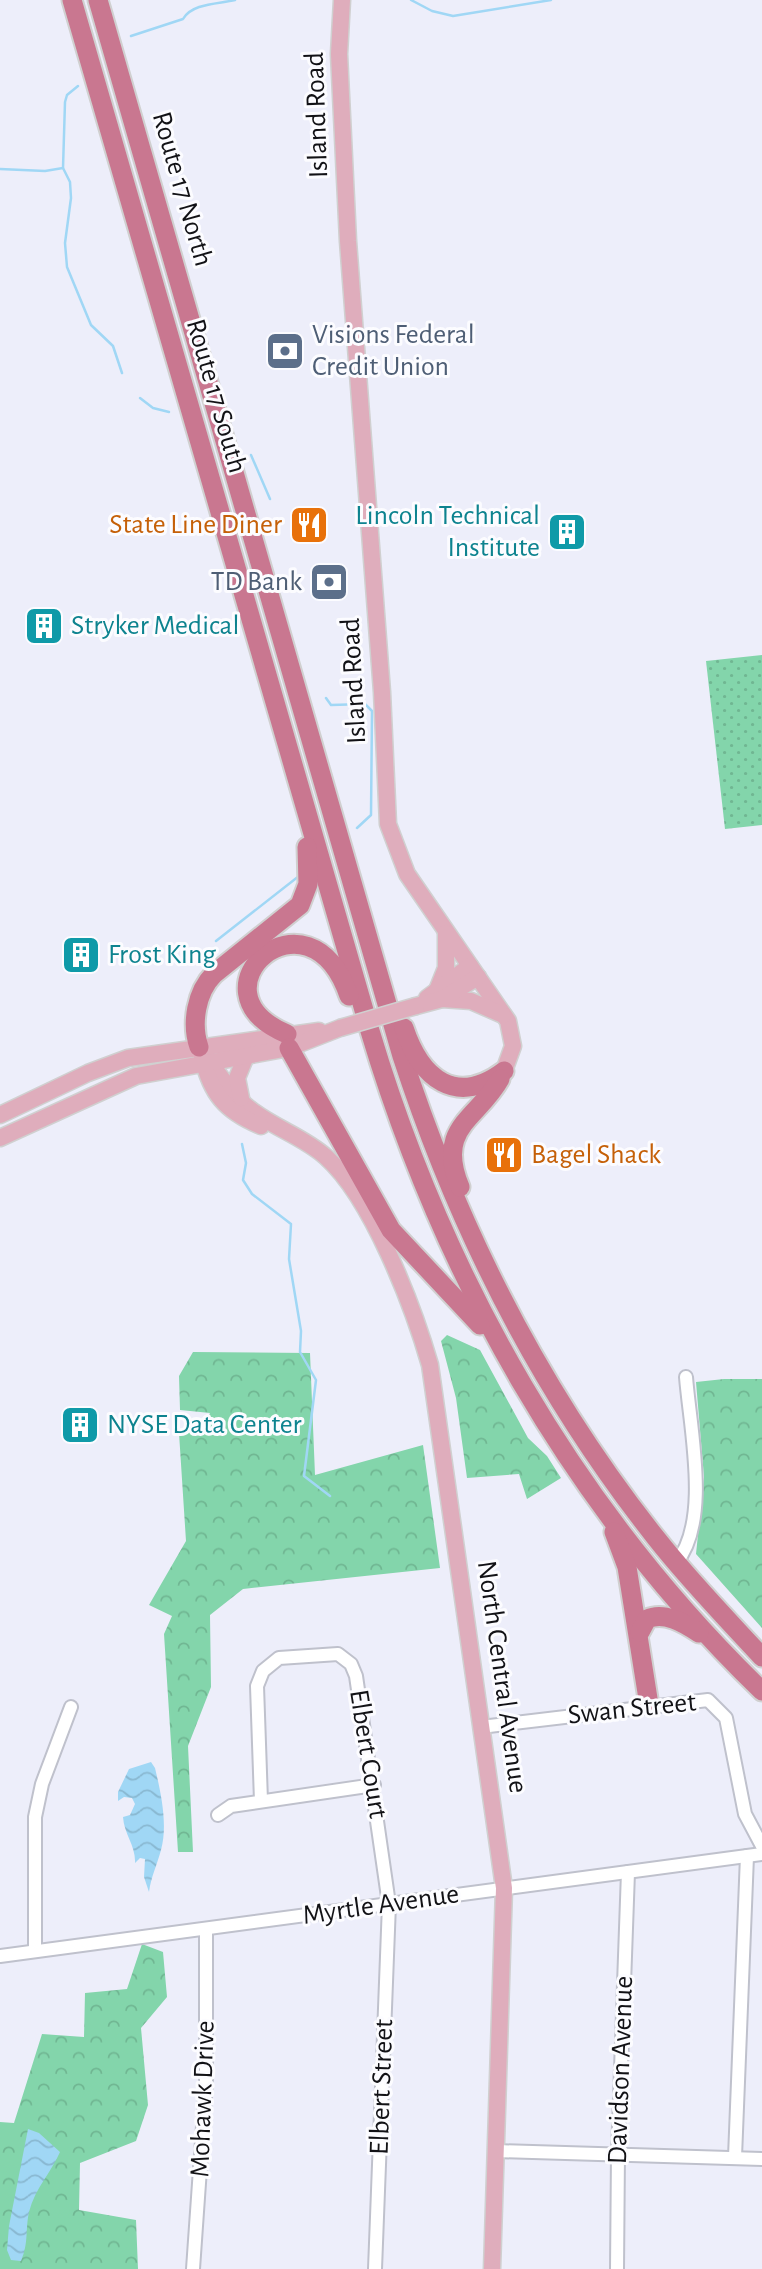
<svg xmlns="http://www.w3.org/2000/svg" width="762" height="2269" font-family="'Alegreya Sans',sans-serif">
  <style>
    .grass { fill: url(#grass-dots) }
    .forest { fill: url(#forest-crowns) }
    .water { fill: url(#water-waves) }
    .lines { fill: none; stroke-linecap: round; stroke-linejoin: round }
    .stream { stroke: #a0d7f5; stroke-width: 2.5 }
    .minor-casing { stroke: #bfc1cc; stroke-width: 16 }
    .major-casing { stroke: #d0d0d0; stroke-width: 19 }
    .highway-casing { stroke: #d0d0d0; stroke-width: 23 }
    .minor { stroke: #fff; stroke-width: 12 }
    .major { stroke: #dfadbc; stroke-width: 16 }
    .highway { stroke: #c97790; stroke-width: 19 }
    .major-bridge-casing { stroke: #d0d0d0; stroke-width: 19; stroke-linecap: butt }
    .major-bridge { stroke: #dfadbc; stroke-width: 16 }
    .labels { text-anchor: middle; dominant-baseline: central; stroke-width: 6; stroke-linejoin: round; paint-order: stroke }
    .street-label { font-size: 28px; fill: #121216; stroke: #fcfcff }
    .service-label { font-size: 28px; fill: #4e5e75; stroke: #fcfcff; text-anchor: start }
    .culture-label { font-size: 28px; fill: #0d838f; stroke: #fcfcff; text-anchor: start }
    .food-label { font-size: 28px; fill: #c56008; stroke: #fcfcff; text-anchor: end }
  </style>
  <defs>
    <pattern id="grass-dots" width="8" height="8" patternUnits="userSpaceOnUse" patternTransform="scale(1.75)"><rect width="8" height="8" fill="#83d5ab"/><path d="M2 2h.1M6 6h.1" fill="none" stroke="#70b692" stroke-width="1.8" stroke-linecap="round"/></pattern>
    <pattern id="forest-crowns" width="20" height="18" patternUnits="userSpaceOnUse" patternTransform="scale(1.75)"><rect width="20" height="18" fill="#83d5ab"/><path d="M2 6a3 3 0 1 1 6 0M12 15a3 3 0 1 1 6 0" fill="none" stroke="#70b692"/></pattern>
    <pattern id="water-waves" width="16" height="10" patternUnits="userSpaceOnUse" patternTransform="scale(1.75)"><rect width="16" height="10" fill="#a0d7f5"/><path d="M0 5q4-4 8 0t8 0" fill="none" stroke="#89b8d1"/></pattern>
  </defs>
  <rect width="100%" height="100%" fill="#edeefa"/>
  <polygon class="grass" points="762,655 762,825 725,829 706,661"/>
  <g class="forest">
    <polygon points="447,1335 480,1350 528,1438 547,1456 561,1478 527,1499 519,1474 467,1478 456,1398 441,1341"/>
    <polygon points="193,1352 310,1353 315,1475 423,1445 440,1568 243,1589 210,1615 211,1687 188,1746 193,1852 178,1852 164,1634 172,1616 149,1605 186,1541 179,1433 202,1430 210,1413 180,1410 179,1376"/>
    <polygon points="724,1379 762,1379 762,1628 696,1554 704,1477 696,1382"/>
    <polygon points="142,1944 163,1952 167,1997 141,2028 148,2105 136,2141 80,2163 79,2210 136,2220 138,2269 0,2269 0,2122 14,2123 42,2034 84,2037 85,1993 127,1989"/>
  </g>
  <g class="water">
    <path d="M151,1762L155,1768C161,1793 168,1825 161,1850C157,1865 151,1877 149,1892L144,1877L145,1859L140,1858L135,1863C136,1846 124,1834 123,1817L130,1815L135,1804L132,1798L124,1797L118,1801V1792L129,1769Z"/>
    <path d="M28,2129L39,2133L60,2152C51,2173 35,2188 29,2212C25,2231 29,2242 21,2261L11,2260L7,2250L9,2226Z"/>
  </g>
  <g class="lines">
    <g class="stream">
      <polyline points="411,0 432,11 453,16 551,0"/>
      <path d="M131,36L183,19C192,3 219,4 235,0"/>
      <polyline points="63,168 70,182 71,198 65,243 67,267 91,325 113,346 122,373"/>
      <polyline points="0,169 45,171 63,168 65,102 67,95 78,86"/>
      <polyline points="140,398 153,408 169,412"/>
      <polyline points="251,455 270,499"/>
      <polyline points="326,698 331,705 365,704 372,711 371,815 357,828"/>
      <polyline points="216,941 299,876"/>
      <polyline points="242,1144 246,1163 243,1180 252,1194 291,1224 289,1259 301,1331 300,1352 316,1380 304,1476 330,1496"/>
    </g>
    <defs>
      <g id="minor">
        <path d="M676,1563C711,1521 690,1429 686,1377"/>
        <polyline points="481,1727 708,1700 726,1718 745,1814 762,1846"/>
        <polyline points="261,1801 257,1686 263,1671 279,1658 338,1654 351,1664 356,1676 389,1904 375,2269"/>
        <polyline points="218,1815 231,1806 374,1785"/>
        <polyline points="35,1951 35,1817 42,1784 71,1707"/>
        <polyline points="0,1956 762,1854"/>
        <polyline points="496,2151 762,2159"/>
        <polyline points="735,2157 747,1856"/>
        <polyline points="193,2269 206,2083 206,1929"/>
        <polyline points="617,2269 618,2153 628,1872"/>
      </g>
      <g id="major">
        <polyline points="342,0 339,54 348,241 382,692 388,824 407,874 508,1021 513,1046 504,1071"/>
        <polyline points="438,988 446,968 446,933"/>
        <polyline points="427,998 470,966"/>
        <polyline points="442,999 471,1001 503,1015"/>
        <polyline points="416,1006 442,999 478,977"/>
        <path d="M199,1047C216,1069 231,1096 254,1112C277,1129 305,1138 326,1157C372,1198 413,1306 430,1365L504,1888L492,2269"/>
        <path d="M202,1056C211,1094 225,1111 261,1126"/>
        <polyline points="241,1098 237,1078 246,1056"/>
        <polyline points="0,1115 88,1073 128,1058 319,1031"/>
        <polyline points="0,1138 136,1076 289,1048 340,1028"/>
      </g>
      <g id="highway">
        <path d="M72,0L370,1031C444,1279 574,1509 762,1691"/>
        <path d="M98,0L402,1056C459,1231 542,1394 656,1538C689,1580 726,1618 762,1657"/>
        <path d="M404,1028C421,1079 456,1107 504,1071"/>
        <path d="M287,1034C184,991 309,879 349,996"/>
        <path d="M199,1047C191,1024 196,992 214,974L300,905L308,884L307,847"/>
        <polyline points="289,1048 391,1230 480,1325"/>
        <path d="M460,1187C435,1127 478,1119 500,1079"/>
        <polyline points="614,1532 627,1567 649,1705"/>
        <path d="M640,1632L647,1619C664,1611 684,1623 699,1633"/>
      </g>
    </defs>
    <use href="#minor" class="minor-casing"/>
    <use href="#major" class="major-casing"/>
    <use href="#highway" class="highway-casing"/>
    <use href="#minor" class="minor"/>
    <use href="#major" class="major"/>
    <use href="#highway" class="highway"/>
    <defs>
      <polyline id="major-bridge" points="340,1028 416,1006"/>
    </defs>
    <use href="#major-bridge" class="major-bridge-casing"/>
    <use href="#major-bridge" class="major-bridge"/>
  </g>
  <defs>
    <symbol id="bank-square" viewBox="-11 -11 22 22"><rect x="-9" y="-9" width="18" height="18" rx="4" fill="#5c6f8a" stroke="#fcfcff"/><path d="M-6-4H6V4H-6ZM0-2.3a2.3 2.3 0 1 0 0 4.6a2.3 2.3 0 1 0 0-4.6Z" fill="#fff"/></symbol>
    <symbol id="restaurant-square" viewBox="-11 -11 22 22"><rect x="-9" y="-9" width="18" height="18" rx="4" fill="#e8710a" stroke="#fcfcff"/><path d="M-5-6h1v4h1v-4h1v4h1v-4h1v5L-1.5 .5V6h-2V.5L-5-1ZM5-6V6H3V1.5H1.5Q1.5-4 5-6Z" fill="#fff"/></symbol>
    <symbol id="building-square" viewBox="-11 -11 22 22"><rect x="-9" y="-9" width="18" height="18" rx="4" fill="#0f9aa8" stroke="#fcfcff"/><path d="M-4-6H4V6H1V3H-1V6H-4ZM-2.5-4.3h1.7v1.8h-1.7ZM.8-4.3h1.7v1.8H.8ZM-2.5-1h1.7V.8h-1.7ZM.8-1h1.7V.8H.8Z" fill="#fff"/></symbol>
  </defs>
  <g fill-rule="evenodd">
    <use href="#bank-square" x="263" y="329" width="44" height="44"/>
    <use href="#restaurant-square" x="287" y="503" width="44" height="44"/>
    <use href="#building-square" x="545" y="510" width="44" height="44"/>
    <use href="#bank-square" x="307" y="560" width="44" height="44"/>
    <use href="#building-square" x="22" y="604" width="44" height="44"/>
    <use href="#building-square" x="59" y="933" width="44" height="44"/>
    <use href="#restaurant-square" x="482" y="1133" width="44" height="44"/>
    <use href="#building-square" x="58" y="1403" width="44" height="44"/>
  </g>
  <g class="labels">
    <g class="street-label">
      <text transform="translate(317 115) rotate(-92)">Island Road</text>
      <text transform="translate(182 189) rotate(74)">Route 17 North</text>
      <text transform="translate(216 396) rotate(74)">Route 17 South</text>
      <text transform="translate(354 681) rotate(-93)">Island Road</text>
      <text transform="translate(502 1677) rotate(82)">North Central Avenue</text>
      <text transform="translate(632 1709) rotate(-6)">Swan Street</text>
      <text transform="translate(368 1754) rotate(81)">Elbert Court</text>
      <text transform="translate(381 1905) rotate(-8)">Myrtle Avenue</text>
      <text transform="translate(621 2070) rotate(-88)">Davidson Avenue</text>
      <text transform="translate(382 2087) rotate(-88)">Elbert Street</text>
      <text transform="translate(203 2099) rotate(-88)">Mohawk Drive</text>
    </g>
    <g class="service-label">
      <text x="312" y="335">Visions Federal<tspan x="312" dy="32">Credit Union</tspan></text>
      <text x="302" y="582" text-anchor="end">TD Bank</text>
    </g>
    <g class="culture-label">
      <text x="540" y="516" text-anchor="end">Lincoln Technical<tspan x="540" dy="32">Institute</tspan></text>
      <text x="71" y="626">Stryker Medical</text>
      <text x="108" y="955">Frost King</text>
      <text x="107" y="1425">NYSE Data Center</text>
    </g>
    <g class="food-label">
      <text x="282" y="525">State Line Diner</text>
      <text x="531" y="1155" text-anchor="start">Bagel Shack</text>
    </g>
  </g>
</svg>
